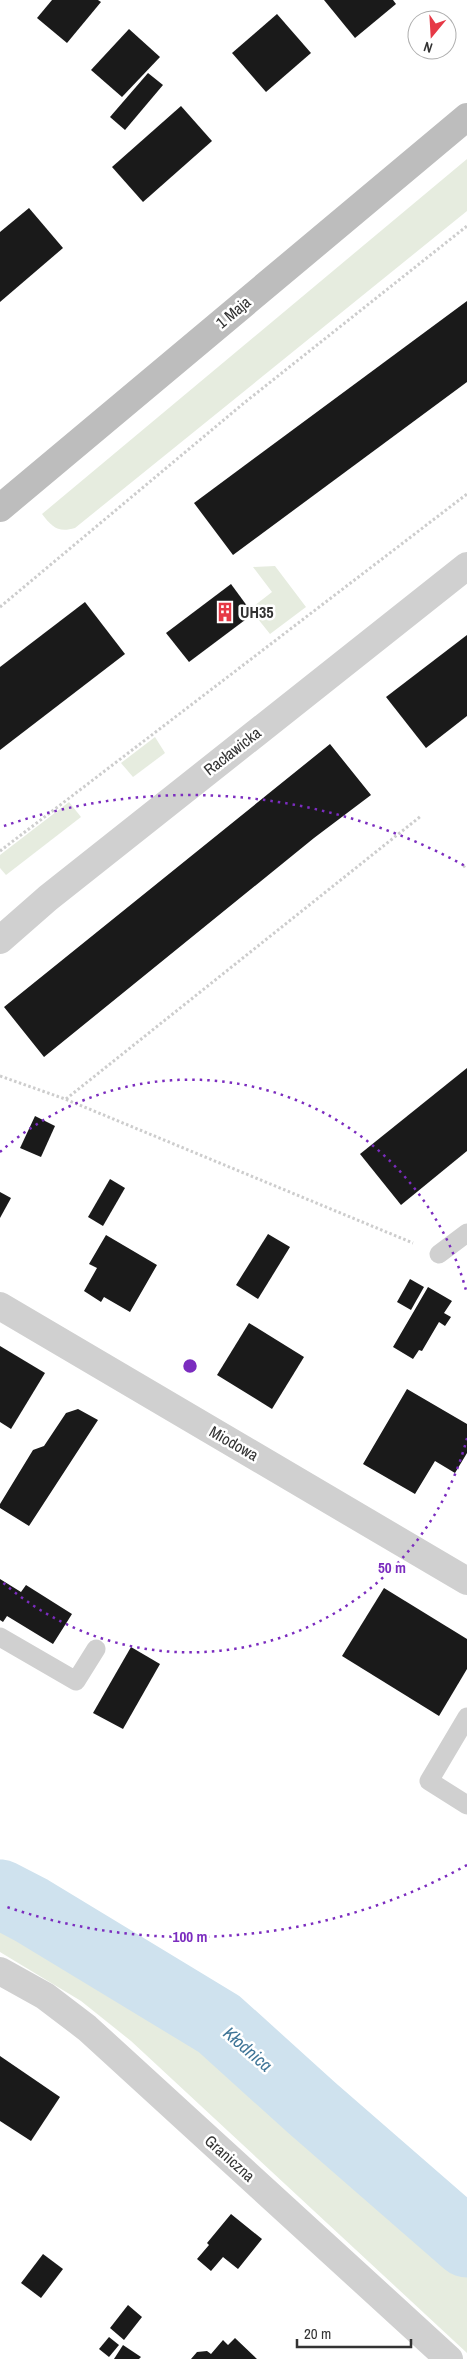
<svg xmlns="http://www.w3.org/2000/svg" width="467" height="2359" font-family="'Archivo Narrow',sans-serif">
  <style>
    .green { fill: #e6ecdf }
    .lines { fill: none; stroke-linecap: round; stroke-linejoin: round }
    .river { stroke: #cfe2ee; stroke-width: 69 }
    .building { fill: #1a1a1a }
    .path { stroke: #cdcdcd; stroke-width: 3; stroke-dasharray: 2.5 2.5; stroke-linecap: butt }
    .lane { stroke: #d0d0d0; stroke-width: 19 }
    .street { stroke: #d0d0d0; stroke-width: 28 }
    .secondary { stroke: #bdbdbd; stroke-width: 28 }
    .ring { fill: none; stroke: #7b2cbf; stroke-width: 2.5; stroke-dasharray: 2.5 5 }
    .labels { text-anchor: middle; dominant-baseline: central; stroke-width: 5; stroke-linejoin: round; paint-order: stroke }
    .street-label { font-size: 16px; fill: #333; stroke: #fff }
    .poi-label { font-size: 16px; font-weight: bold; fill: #333; stroke: #fff; text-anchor: start }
    .water-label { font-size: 18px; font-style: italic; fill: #3f7597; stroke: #fff }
    .centre { fill: #7b2cbf; stroke: #fff; stroke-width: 2.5 }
    .ring-label { font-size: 15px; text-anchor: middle; font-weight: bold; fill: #7b2cbf; stroke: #fff; stroke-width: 5; stroke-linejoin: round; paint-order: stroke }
  </style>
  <rect width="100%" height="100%" fill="#fff"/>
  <g class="green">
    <path d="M467,159V211L75,528C58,533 52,527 42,514Z"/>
    <polygon points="275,566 306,607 270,634 250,609 272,592 253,567"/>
    <polygon points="155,737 165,753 133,777 121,763"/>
    <polygon points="69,802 81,817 6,875 0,868 0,855"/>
    <polygon points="0,1901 215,2029 467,2251 467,2353 131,2041 81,2001 0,1952"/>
  </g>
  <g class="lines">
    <polyline class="river" points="0,1894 31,1910 219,2024 312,2108 467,2243"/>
  </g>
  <g class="building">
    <polygon points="52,0 98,0 101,2 67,43 37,18"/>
    <polygon points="324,0 393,0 396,4 355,38"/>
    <polygon points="277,14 311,53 266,92 232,53"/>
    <polygon points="129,29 160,57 122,97 91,70"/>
    <polygon points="148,73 163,85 125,130 110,117"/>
    <polygon points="181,106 212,141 143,202 112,167"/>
    <polygon points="29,208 63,248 0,302 0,232"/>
    <polygon points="467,301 467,382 233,555 194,503"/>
    <polygon points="231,584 253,614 189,662 166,633"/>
    <polygon points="85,602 125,654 0,750 0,667"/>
    <polygon points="467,635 467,716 426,748 386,697"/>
    <polygon points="330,744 371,795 314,838 44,1057 4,1007"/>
    <polygon points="467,1068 467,1151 401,1205 360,1154"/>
    <polygon points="35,1116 55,1126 41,1157 20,1148"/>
    <polygon points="110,1179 125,1188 103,1226 88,1217"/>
    <polygon points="0,1192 11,1198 0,1218"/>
    <polygon points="268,1234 290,1247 258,1299 236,1285"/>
    <polygon points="106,1235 157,1265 130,1312 104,1297 101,1302 84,1291 97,1268 89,1264"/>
    <polygon points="410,1279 424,1287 411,1310 397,1302"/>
    <polygon points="428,1287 452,1301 444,1313 451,1317 445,1326 439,1322 422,1351 419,1350 413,1359 393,1347"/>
    <polygon points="249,1323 304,1357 272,1409 217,1375"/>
    <polygon points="0,1346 45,1373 11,1429 0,1422"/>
    <polygon points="407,1389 467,1424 467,1453 455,1473 435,1461 415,1494 363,1464"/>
    <polygon points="78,1409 98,1420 29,1526 0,1508 0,1504 33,1450 44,1446 66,1413"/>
    <polygon points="0,1579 21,1592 26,1585 72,1614 53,1644 7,1616 3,1622 0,1620"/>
    <polygon points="384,1588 467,1639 467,1669 439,1716 342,1656"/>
    <polygon points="131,1647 160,1664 123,1729 93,1713"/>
    <polygon points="0,2056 60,2097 31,2141 0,2121"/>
    <polygon points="231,2214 262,2239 238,2269 223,2257 211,2271 197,2259 209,2245 207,2243"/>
    <polygon points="43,2254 63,2269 41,2298 21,2283"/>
    <polygon points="128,2305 142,2317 124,2340 110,2328"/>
    <polygon points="109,2337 119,2345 109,2357 99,2349"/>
    <polygon points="235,2338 257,2359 191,2359 197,2352 207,2351 211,2354 223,2340 228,2345"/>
    <polygon points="123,2345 141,2357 139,2359 114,2359"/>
  </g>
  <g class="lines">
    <g class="path">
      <polyline points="0,607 244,403 467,226"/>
      <polyline points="0,851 467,494"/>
      <polyline points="463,867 467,864"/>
      <polyline points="0,1076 65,1099 413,1243"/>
      <polyline points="66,1099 421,816"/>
    </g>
    <g class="lane">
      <polyline points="439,1254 467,1233"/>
      <polyline points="0,1637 76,1681 96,1649"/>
      <polyline points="467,1717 429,1781 467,1805"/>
    </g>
    <g class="street">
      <polyline points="0,940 48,898 467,566"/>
      <polyline points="0,1306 467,1581"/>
      <polyline points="0,1971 45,1996 87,2028 449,2359"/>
    </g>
    <polyline class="secondary" points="0,508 467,117"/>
  </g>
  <g class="ring">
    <path d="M467 1438A286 286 0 0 1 0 1580M0 1152A286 286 0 0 1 467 1294"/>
    <path d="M467 1865A571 571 0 0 1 4 1906M4 826A571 571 0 0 1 467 867"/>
  </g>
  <defs>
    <symbol id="building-bare" viewBox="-9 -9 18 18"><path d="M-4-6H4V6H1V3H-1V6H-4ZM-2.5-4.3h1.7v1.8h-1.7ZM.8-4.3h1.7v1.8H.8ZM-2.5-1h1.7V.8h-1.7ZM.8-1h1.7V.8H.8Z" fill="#e63946" stroke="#fff" stroke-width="2.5" paint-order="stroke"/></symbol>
  </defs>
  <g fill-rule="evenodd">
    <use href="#building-bare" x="211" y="598" width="28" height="28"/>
  </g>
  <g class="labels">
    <g class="street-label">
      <text transform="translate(233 312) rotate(-40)">1 Maja</text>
      <text transform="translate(232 751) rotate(-38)">Racławicka</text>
      <text transform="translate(234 1443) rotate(30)">Miodowa</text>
      <text transform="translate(230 2158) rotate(42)">Graniczna</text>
    </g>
    <g class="poi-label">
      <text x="240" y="612">UH35</text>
    </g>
    <g class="water-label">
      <text transform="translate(248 2049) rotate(41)">Kłodnica</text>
    </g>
  </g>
  <circle cx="190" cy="1366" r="8" class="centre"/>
  <g class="ring-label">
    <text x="392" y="1573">50 m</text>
    <text x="190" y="1942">100 m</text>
  </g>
  <g transform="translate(432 35) rotate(198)"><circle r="24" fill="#ffffff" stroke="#adadad"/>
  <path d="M0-4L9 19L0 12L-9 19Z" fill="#e63946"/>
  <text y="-8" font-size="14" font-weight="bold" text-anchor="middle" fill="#333333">N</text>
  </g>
  <path d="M297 2339v8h114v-8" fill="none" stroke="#333333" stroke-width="2.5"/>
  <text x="304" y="2339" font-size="15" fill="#333333" stroke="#ffffff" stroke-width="4" paint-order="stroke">20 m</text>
</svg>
